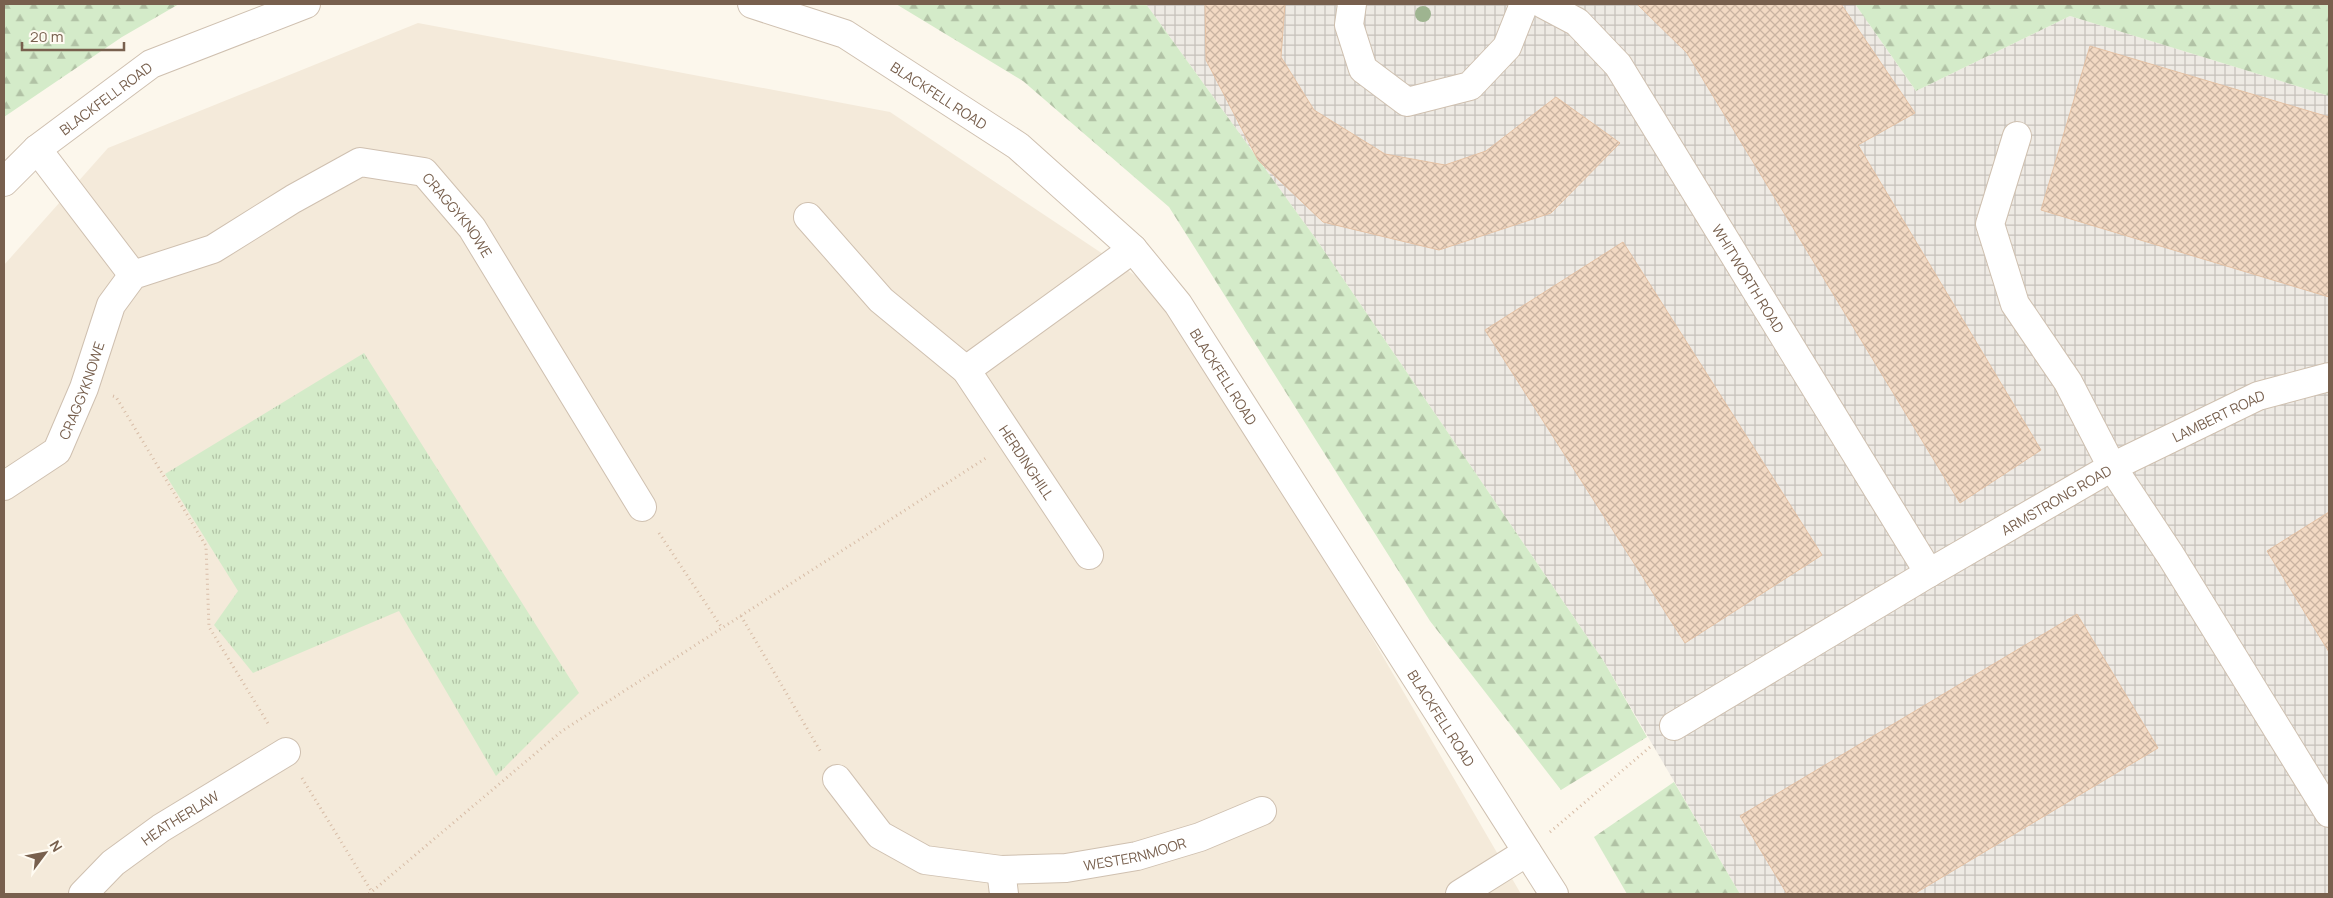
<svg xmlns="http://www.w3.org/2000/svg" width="2333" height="898" font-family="Manrope,sans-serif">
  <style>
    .residential { fill: #f4eada }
    .industrial { fill: url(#industrial-grid) }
    .grass { fill: url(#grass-tufts) }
    .forest { fill: url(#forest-firs) }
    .building { fill: url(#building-cross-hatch); stroke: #e4c1a4 }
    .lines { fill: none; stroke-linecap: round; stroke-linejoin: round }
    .street-casing { stroke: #cfc0b0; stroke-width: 30 }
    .path { stroke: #d7bca6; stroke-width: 3; stroke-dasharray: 1 4; stroke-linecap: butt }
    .street { stroke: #fff; stroke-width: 28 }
    .tree { fill: #9eb490 }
    .labels { text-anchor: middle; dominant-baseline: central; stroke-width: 4.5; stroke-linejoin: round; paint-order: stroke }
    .street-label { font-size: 14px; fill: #78604e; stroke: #fffbf2 }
  </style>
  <defs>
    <pattern id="industrial-grid" width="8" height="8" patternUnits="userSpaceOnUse" patternTransform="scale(1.25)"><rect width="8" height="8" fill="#eeeae4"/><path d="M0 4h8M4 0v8" fill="none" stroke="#c6c1bb"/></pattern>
    <pattern id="grass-tufts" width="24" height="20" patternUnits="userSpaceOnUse" patternTransform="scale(1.25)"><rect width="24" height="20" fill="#d4ebc9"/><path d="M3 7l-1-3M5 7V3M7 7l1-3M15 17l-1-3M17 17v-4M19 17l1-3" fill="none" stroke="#b1c2a5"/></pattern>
    <pattern id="forest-firs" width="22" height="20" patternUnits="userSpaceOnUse" patternTransform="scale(1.25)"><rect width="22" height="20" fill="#d4ebc9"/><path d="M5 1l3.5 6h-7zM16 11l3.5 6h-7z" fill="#b1c2a5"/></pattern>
    <pattern id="building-cross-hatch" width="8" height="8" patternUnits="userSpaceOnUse" patternTransform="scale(1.25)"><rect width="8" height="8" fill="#f2d9c3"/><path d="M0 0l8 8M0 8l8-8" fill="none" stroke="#c9b3a1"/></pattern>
  </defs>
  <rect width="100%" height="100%" fill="#fcf7ec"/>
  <polygon class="residential" points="418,23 890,112 1178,304 1521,894 4,894 4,265 108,148"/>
  <polygon class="industrial" points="1146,4 1855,4 1916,91 2070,16 2329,96 2329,894 1740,894 1603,660 1316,239"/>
  <polygon class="grass" points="364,353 579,693 496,776 399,611 253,673 214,625 238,591 165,474"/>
  <g class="forest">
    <polygon points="4,4 179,4 122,37 4,117"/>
    <polygon points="896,4 1146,4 1316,239 1603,660 1647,737 1561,790 1430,621 1169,207 1023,81"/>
    <polygon points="1855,4 2329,4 2329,96 2070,16 1916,91"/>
    <polygon points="1674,782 1740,894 1627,894 1594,837"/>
  </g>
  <g class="building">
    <polygon points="1205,4 1285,4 1281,57 1314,110 1385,154 1445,165 1486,151 1556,97 1620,143 1551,213 1439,250 1323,222 1258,160 1206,60"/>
    <polygon points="1637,4 1841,4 1915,113 1858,145 2041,450 1960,503 1687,53"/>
    <polygon points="2090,46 2329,117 2329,297 2041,210"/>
    <polygon points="1623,242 1822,555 1685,643 1485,330"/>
    <polygon points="2329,512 2329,652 2267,551"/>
    <polygon points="2077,614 2158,748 1914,894 1787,894 1740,816"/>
  </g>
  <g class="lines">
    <defs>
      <g id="street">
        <path id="s1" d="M752,4L845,34L1018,146L1133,249L1178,304L1554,894"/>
        <polyline points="1352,4 1349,25 1363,69 1407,102 1470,86 1507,47 1524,4"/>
        <path id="s2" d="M1543,4L1577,22L1618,65L1929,573"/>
        <path id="s3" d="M2017,136L1990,224L2015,304L2068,382L2112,467L2258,396L2329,377"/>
        <polyline points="37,149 133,275"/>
        <path id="s4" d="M4,182L37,149L151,64L306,4"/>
        <path id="s5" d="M808,217L881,300L966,370L1089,555"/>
        <polyline points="966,370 1133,249"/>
        <path id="s6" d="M4,486L57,451L84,388L111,305L133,275L213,249L293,199L360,162L424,172L472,228L642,507"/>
        <path id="s7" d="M1674,726L1929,573L2112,467L2171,556L2329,813"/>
        <path id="s8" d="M837,779L880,835L925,860L1001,870L1066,868L1137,856L1200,837L1262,811"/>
        <polyline points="1001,870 1004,894"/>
        <path id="s9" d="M83,894L113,863L161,828L286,752"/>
        <polyline points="1460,894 1527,852"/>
      </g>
    </defs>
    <use href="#street" class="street-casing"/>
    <g class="path">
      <polyline points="113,396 116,397 206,546 209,627 269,725"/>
      <polyline points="659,533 722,628"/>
      <polyline points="741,616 822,754"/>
      <polyline points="302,778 372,892"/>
      <polyline points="1550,832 1650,747"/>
      <polyline points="369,894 562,731 986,458"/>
    </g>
    <use href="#street" class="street"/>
  </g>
  <circle class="tree" cx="1423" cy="14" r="8"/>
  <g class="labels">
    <g class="street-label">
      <text stroke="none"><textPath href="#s1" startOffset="210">BLACKFELL ROAD</textPath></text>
      <text stroke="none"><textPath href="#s4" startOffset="132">BLACKFELL ROAD</textPath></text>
      <text stroke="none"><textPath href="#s6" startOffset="631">CRAGGYKNOWE</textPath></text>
      <text stroke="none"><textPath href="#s2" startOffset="348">WHITWORTH ROAD</textPath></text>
      <text stroke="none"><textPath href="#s1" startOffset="615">BLACKFELL ROAD</textPath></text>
      <text stroke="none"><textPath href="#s6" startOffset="129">CRAGGYKNOWE</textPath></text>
      <text stroke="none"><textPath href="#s3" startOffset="484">LAMBERT ROAD</textPath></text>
      <text stroke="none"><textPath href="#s5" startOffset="331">HERDINGHILL</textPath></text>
      <text stroke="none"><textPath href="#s7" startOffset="444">ARMSTRONG ROAD</textPath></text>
      <text stroke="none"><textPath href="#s1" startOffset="1020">BLACKFELL ROAD</textPath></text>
      <text stroke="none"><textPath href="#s9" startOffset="124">HEATHERLAW</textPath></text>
      <text stroke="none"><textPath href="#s8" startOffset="334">WESTERNMOOR</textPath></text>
    </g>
  </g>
  <rect width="2333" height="898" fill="none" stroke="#78604e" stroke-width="10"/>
  <g transform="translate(45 853) rotate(58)" stroke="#fffbf2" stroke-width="4" paint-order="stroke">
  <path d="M0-4L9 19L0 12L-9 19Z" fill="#78604e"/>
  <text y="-8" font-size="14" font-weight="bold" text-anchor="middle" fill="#78604e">N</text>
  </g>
  <path d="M22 42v8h102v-8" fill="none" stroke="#78604e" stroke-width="2.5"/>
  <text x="30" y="42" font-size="15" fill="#78604e" stroke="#fffbf2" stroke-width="4" paint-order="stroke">20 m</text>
</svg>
